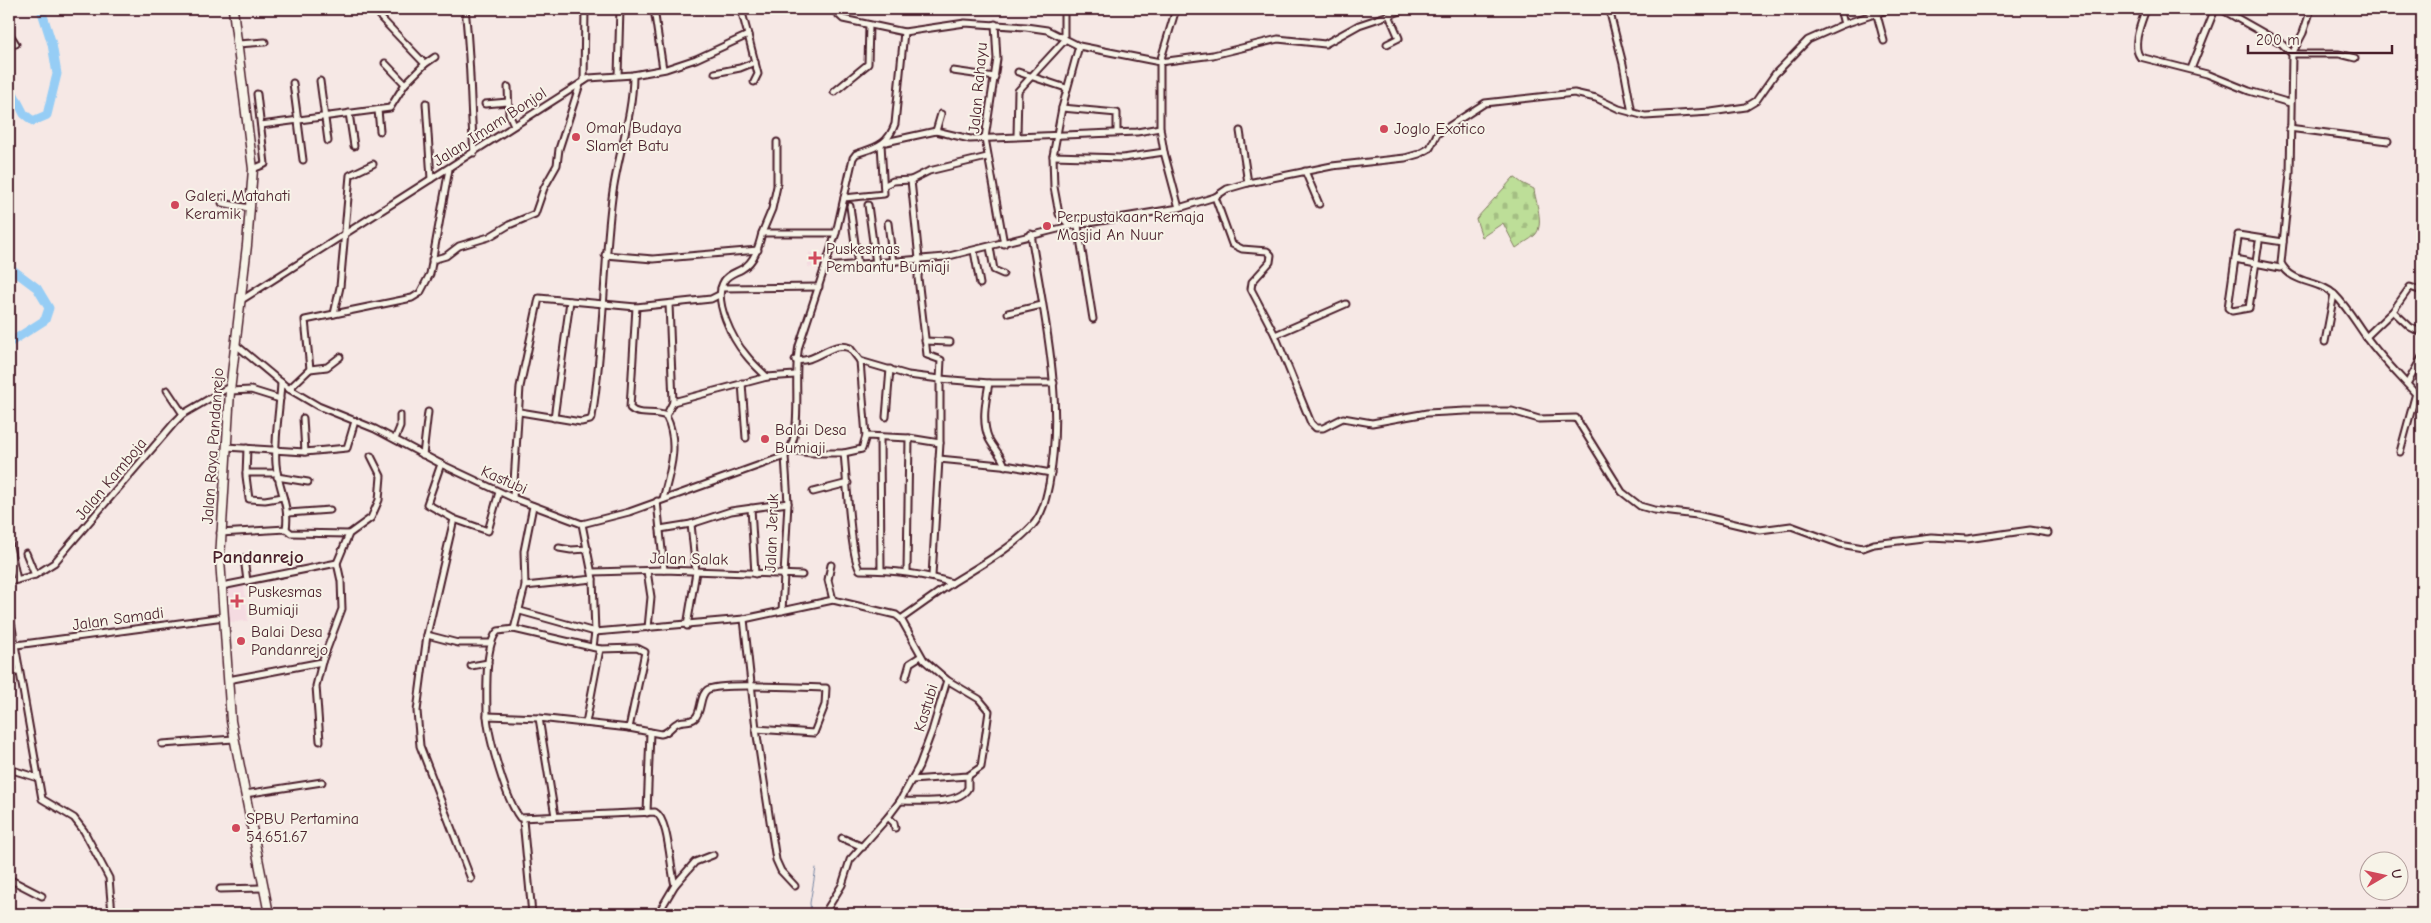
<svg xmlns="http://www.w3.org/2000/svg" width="2431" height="923" font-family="'Comic Neue',sans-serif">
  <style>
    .built { fill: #f5dbe1 }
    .cemetery { fill: url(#cemetery-stones); stroke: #847e62 }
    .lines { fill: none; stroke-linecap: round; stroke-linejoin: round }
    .stream { stroke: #7887a4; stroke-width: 1 }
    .river { stroke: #96cdf5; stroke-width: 9 }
    .minor-casing { stroke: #4a1f2b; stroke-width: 9 }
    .secondary-casing { stroke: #4a1f2b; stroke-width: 11 }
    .minor { stroke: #f7f3e8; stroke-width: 5 }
    .secondary { stroke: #f7f3e8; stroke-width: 8 }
    .poi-dot { fill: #d1495b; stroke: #f7f3e8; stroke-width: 2 }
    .labels { text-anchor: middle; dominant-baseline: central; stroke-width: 4; stroke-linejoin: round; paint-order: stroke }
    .street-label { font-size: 16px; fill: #4a1f2b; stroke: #f7f3e8 }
    .poi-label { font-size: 16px; fill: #4a1f2b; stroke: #f7f3e8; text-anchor: start }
    .quarter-label { font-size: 19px; font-weight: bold; fill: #4a1f2b; stroke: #f7f3e8 }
  </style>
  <defs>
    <pattern id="cemetery-stones" width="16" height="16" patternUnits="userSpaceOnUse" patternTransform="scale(1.25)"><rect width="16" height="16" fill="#bdde98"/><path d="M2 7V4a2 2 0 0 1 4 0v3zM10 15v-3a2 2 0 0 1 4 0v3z" fill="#a4be83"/></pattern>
  </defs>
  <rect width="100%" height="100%" fill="#f6e8e5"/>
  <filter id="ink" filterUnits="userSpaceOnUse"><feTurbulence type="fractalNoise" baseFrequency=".02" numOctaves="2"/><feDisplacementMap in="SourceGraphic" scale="10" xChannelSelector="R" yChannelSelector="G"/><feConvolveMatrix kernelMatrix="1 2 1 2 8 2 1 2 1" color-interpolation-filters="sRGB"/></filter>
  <g filter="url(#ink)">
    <g class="built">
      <polygon points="809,252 823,256 819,269 808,267"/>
      <polygon points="244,584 248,621 229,622 226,587"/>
    </g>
    <path class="cemetery" d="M1514,177L1522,183L1534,189C1535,200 1545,225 1535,235C1530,240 1521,244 1516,248L1503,223L1482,237L1476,219Z"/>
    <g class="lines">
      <polyline class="stream" points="811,914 810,903 816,868"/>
      <g class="river">
        <polyline points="9,85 24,114 33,121 47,115 57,74 52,44 41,9"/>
        <polyline points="9,267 37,288 49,308 45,320 9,343"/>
      </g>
      <defs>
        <g id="minor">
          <path d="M465,9C471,57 470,105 474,153"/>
          <polyline points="654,9 663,69"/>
          <polyline points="832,9 843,19 904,32 965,23 1026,27 1047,30 1079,46 1160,62 1176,9"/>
          <polyline points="1609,9 1623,64 1632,113"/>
          <polyline points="1840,9 1844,24"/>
          <path d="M2146,9C2142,21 2131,45 2140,57L2207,74L2249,91L2290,103"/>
          <polyline points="2221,9 2281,43 2292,54 2339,54 2355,58"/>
          <path d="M2311,9L2303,33L2292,54L2290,174L2281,263C2292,285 2318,279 2335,295C2348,308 2356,323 2367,338C2383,360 2404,380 2422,401"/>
          <polyline points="1877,15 1884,41"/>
          <polyline points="381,18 425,64 435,57"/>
          <polyline points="995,24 997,59 985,138 1004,244"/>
          <polyline points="9,33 16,44"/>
          <polyline points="748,35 758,74 754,82"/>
          <polyline points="238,44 265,42"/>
          <polyline points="1387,44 1399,38 1389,15"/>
          <polyline points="2191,69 2215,9"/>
          <polyline points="953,71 995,77"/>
          <polyline points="1018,72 1066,88"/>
          <polyline points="715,73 740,68 755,62"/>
          <polyline points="618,75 620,9"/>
          <polyline points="320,81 328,141"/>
          <polyline points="584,81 585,9"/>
          <polyline points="293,83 303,160"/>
          <polyline points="405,84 425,64"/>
          <polyline points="508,87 509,114 514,125"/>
          <polyline points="834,92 868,64 869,25"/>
          <polyline points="426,103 431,179"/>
          <polyline points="485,104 508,102"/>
          <polyline points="1062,108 1117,113 1117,132"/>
          <polyline points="378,110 380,131"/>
          <polyline points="349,113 354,146"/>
          <polyline points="261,125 390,108 405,84 385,63"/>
          <polyline points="2289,128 2388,141"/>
          <polyline points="936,131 941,114"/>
          <polyline points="1240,131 1248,183"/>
          <polyline points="1017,136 1018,91 1064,41 1064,9"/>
          <polyline points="886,142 936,131 970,139 1137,132 1160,128"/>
          <polyline points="1053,156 1123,158 1164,152"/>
          <polyline points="253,169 265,164 257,94"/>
          <polyline points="1305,171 1319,204"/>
          <polyline points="885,185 893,181 911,180"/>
          <polyline points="1215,197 1232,244 1242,249 1267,251 1271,255 1270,262 1252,282 1251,289 1275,335 1311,423 1316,428 1323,428 1343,418 1372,423 1427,413 1466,411 1512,411 1539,419 1576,418 1622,492 1640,506 1654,510 1697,515 1760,530 1791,526 1840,544 1863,548 1874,544 1931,537 1967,539 2030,530 2048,533"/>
          <polyline points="844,198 884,194 881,144"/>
          <polyline points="222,203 249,208"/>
          <polyline points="868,205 876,264"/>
          <polyline points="850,206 858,266"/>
          <polyline points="1179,208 1215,197 1227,189 1248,183 1332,166 1405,158 1419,154 1430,148 1437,134 1485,103 1574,93 1596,98 1619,109 1645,116 1711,112 1746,107 1756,101 1775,74 1808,40 1844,24 1890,9"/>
          <polyline points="888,223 893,263"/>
          <polyline points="1070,226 1059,214 1054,187 1053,156 1062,108 1079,46"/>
          <polyline points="1078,226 1093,319"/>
          <polyline points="762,233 772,209 777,186 777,142"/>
          <polyline points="2238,235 2283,242"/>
          <polyline points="2238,238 2228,308 2232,311 2249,308 2259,242"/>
          <polyline points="990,247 994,270 1003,274"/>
          <polyline points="974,251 980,284"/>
          <polyline points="605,255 653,259 758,250"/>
          <polyline points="2235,259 2280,268"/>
          <polyline points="432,260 446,256 459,246 489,237 509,225 535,214 544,188 557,165 559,149 580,84"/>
          <polyline points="826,267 945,257 1070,226 1179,208 1164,152 1160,128 1160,62 1213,55 1278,39 1325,44 1359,25 1407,9"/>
          <polyline points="721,288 819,287"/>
          <polyline points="240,301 589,78 633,75 666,69 696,59 748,35 741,9"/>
          <polyline points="669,304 673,402"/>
          <path d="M636,307L630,408C639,417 654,410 666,416"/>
          <polyline points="2393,311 2410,327 2422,333"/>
          <polyline points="1008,313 1042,305"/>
          <polyline points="334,314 340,287 350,175 373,164"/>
          <polyline points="1275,335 1346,304"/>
          <polyline points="2366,337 2393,311 2410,287 2422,291"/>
          <polyline points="925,341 950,342"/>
          <polyline points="2325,342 2334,294"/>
          <path d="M235,344L289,389L318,406L375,429L441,464L513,498L582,524L629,512L785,456C805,435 792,376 799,346L836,233L853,158L856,154C876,147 887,146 895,124L904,32"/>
          <path d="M795,360C816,364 831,340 850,348L860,361"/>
          <polyline points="310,369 327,367 340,357"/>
          <path d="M795,375L767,377C760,370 752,363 746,355C733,340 712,300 724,281C728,274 735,273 742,269C755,262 759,245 762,233H836"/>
          <polyline points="742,383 746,438"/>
          <polyline points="2407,384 2422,357"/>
          <polyline points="289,389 310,369 305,320 412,298 420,293 430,274 449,169"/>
          <polyline points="167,390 183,414"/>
          <polyline points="230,391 251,390 280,399"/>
          <path d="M520,412L581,422L590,420L592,417C604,344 603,270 612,198C617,156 633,117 633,75"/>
          <polyline points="886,417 890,369"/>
          <polyline points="554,418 570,301"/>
          <polyline points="866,436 860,361 908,375 940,379 941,360 927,355 918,278 919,259 911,180 929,171 987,157"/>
          <polyline points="880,437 881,570"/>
          <polyline points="395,439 400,427 400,415"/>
          <polyline points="226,447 305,452 303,418"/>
          <polyline points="247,448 246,476 249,499 265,500 283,497"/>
          <path d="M791,450L811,453H844C846,471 851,562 860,570C893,570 921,573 952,583C979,566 1011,549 1032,526C1043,514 1046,498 1049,484C1065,400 1044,317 1031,234"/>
          <polyline points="305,452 347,448 355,421"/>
          <polyline points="2400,452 2416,393"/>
          <polyline points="844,453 862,449 866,436 909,438 940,443 940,379 989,383"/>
          <polyline points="423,455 428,412"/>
          <polyline points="939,459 1011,466 1051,473"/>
          <polyline points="441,464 427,504 454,519 427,635 417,711 420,746 471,879"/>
          <path d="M1005,466C1001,454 994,449 989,439C981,422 986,400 989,383H1054"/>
          <polyline points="246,473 277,473"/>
          <polyline points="277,477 308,482"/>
          <polyline points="813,492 848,483"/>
          <polyline points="513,498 520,387 539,298 636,307 711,299 719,295"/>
          <path d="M663,499C670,472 680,443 666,416L673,402L767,377"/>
          <polyline points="657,501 664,570"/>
          <polyline points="533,506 524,551 525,586 593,579 582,524"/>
          <polyline points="751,508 755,574"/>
          <polyline points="288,513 330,510"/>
          <polyline points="454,519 488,531 499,492"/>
          <polyline points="286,529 291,533 349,534"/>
          <polyline points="660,529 691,524"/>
          <path d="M220,533L286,529C290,505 278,488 276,464C274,437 280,409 281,382"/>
          <polyline points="9,542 17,580"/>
          <polyline points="559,548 571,550 588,549"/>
          <polyline points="26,553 35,575"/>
          <polyline points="244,558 247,581"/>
          <polyline points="831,565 828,580 833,600"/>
          <polyline points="647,571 651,597 648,628"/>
          <polyline points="907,571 909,438"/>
          <polyline points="593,572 664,570 802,575"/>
          <polyline points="932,576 940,443"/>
          <polyline points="9,582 35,575 54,563 175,422 183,414 231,386"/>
          <polyline points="222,586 337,563"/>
          <polyline points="9,610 42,799 74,818 84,831 109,878 112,914"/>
          <polyline points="520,611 595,632 593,579"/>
          <polyline points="782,611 788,503 785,456"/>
          <polyline points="744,619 833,600 896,615 901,619 924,660 947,680 932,731 919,766 900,801 888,817 850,860 842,885 824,914"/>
          <polyline points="901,619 952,583"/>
          <polyline points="687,626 696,572 691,524 731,511 788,503"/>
          <polyline points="514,629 525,586"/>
          <polyline points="427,635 458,643 491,643"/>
          <polyline points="9,646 224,617"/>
          <polyline points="593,647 595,632 744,619 756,729 776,860 781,871 795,886"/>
          <polyline points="600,649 637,648 645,652 629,728"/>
          <polyline points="322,662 342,609 341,581 337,563 349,534 371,518 379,500 381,476 371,456"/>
          <polyline points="471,666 488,663"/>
          <polyline points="9,673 18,672"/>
          <polyline points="906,677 910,663 921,656"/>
          <polyline points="228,680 322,662 316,686 320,741"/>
          <path d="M487,716C487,697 484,644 498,631L514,629L600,649L586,723"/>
          <path d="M539,718L487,716C489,740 506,800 520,818L655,812C669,819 670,869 675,885L695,862L713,855"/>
          <polyline points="162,744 234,739"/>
          <polyline points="9,769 38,778"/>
          <polyline points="911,780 968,776 981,767 989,711 979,699 947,680"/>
          <polyline points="245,794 322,782"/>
          <path d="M900,801C918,801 959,805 968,788V776"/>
          <polyline points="647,813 650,732"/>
          <path d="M555,816L539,718L629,728L661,734C669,733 671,726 677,723C682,719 690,723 695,718C702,712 699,696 707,690C718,682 806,688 826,688L825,705L814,733L756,729"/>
          <polyline points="888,817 894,823 895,828"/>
          <polyline points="523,820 532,914"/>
          <polyline points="842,838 863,847"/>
          <polyline points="9,879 42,896"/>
          <polyline points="220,889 264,888"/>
          <polyline points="662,914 662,907 675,885"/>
        </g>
        <polyline id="secondary" points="233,9 253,169 247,245 230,391 220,559 231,721 269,914"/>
      </defs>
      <use href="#minor" class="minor-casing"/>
      <use href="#secondary" class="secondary-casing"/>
      <use href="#minor" class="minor"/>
      <use href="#secondary" class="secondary"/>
    </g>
  </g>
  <g class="poi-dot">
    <circle cx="1384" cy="129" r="5"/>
    <circle cx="576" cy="137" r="5"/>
    <circle cx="175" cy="205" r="5"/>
    <circle cx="1047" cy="226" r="5"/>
    <path d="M812.5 250.5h5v5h5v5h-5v5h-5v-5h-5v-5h5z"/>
    <circle cx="765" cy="439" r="5"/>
    <path d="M234.5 593.5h5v5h5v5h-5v5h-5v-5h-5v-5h5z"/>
    <circle cx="241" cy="641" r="5"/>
    <circle cx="236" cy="828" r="5"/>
  </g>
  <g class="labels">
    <g class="street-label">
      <text transform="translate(978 88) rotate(-85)">Jalan Rahayu</text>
      <text transform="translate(490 127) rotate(-33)">Jalan Imam Bonjol</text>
      <text transform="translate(213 446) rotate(-86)">Jalan Raya Pandanrejo</text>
      <text transform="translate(111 479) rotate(-50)">Jalan Kamboja</text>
      <text transform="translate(504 480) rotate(24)">Kastubi</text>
      <text transform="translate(772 533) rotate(-88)">Jalan Jeruk</text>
      <text transform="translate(689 559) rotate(1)">Jalan Salak</text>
      <text transform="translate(118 619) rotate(-8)">Jalan Samadi</text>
      <text transform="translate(926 708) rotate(-73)">Kastubi</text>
    </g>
    <g class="poi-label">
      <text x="586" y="128">Omah Budaya<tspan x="586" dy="18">Slamet Batu</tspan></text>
      <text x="1394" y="129">Joglo Exotico</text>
      <text x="185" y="196">Galeri Matahati<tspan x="185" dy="18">Keramik</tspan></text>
      <text x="1057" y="217">Perpustakaan Remaja<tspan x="1057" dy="18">Masjid An Nuur</tspan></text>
      <text x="826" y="249">Puskesmas<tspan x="826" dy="18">Pembantu Bumiaji</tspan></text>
      <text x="775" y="430">Balai Desa<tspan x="775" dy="18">Bumiaji</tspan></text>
      <text x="248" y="592">Puskesmas<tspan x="248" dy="18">Bumiaji</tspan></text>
      <text x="251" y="632">Balai Desa<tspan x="251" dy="18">Pandanrejo</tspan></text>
      <text x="246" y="819">SPBU Pertamina<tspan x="246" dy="18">54.651.67</tspan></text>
    </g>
    <g class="quarter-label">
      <text x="258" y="557">Pandanrejo</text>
    </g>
  </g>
  <rect width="2431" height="923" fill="none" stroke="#f7f3e8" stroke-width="30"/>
  <rect x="15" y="15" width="2401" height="893" fill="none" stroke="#4a1f2b" stroke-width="2" filter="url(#ink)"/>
  <g transform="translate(2384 876) rotate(81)"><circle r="24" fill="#f7f3e8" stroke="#b29e9c"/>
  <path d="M0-4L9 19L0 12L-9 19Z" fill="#d1495b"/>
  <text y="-8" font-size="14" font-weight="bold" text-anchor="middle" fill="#4a1f2b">U</text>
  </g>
  <path d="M2248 45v8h144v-8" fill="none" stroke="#4a1f2b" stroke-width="2.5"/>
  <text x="2256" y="45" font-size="15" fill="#4a1f2b" stroke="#f7f3e8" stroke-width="4" paint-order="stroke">200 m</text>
</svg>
